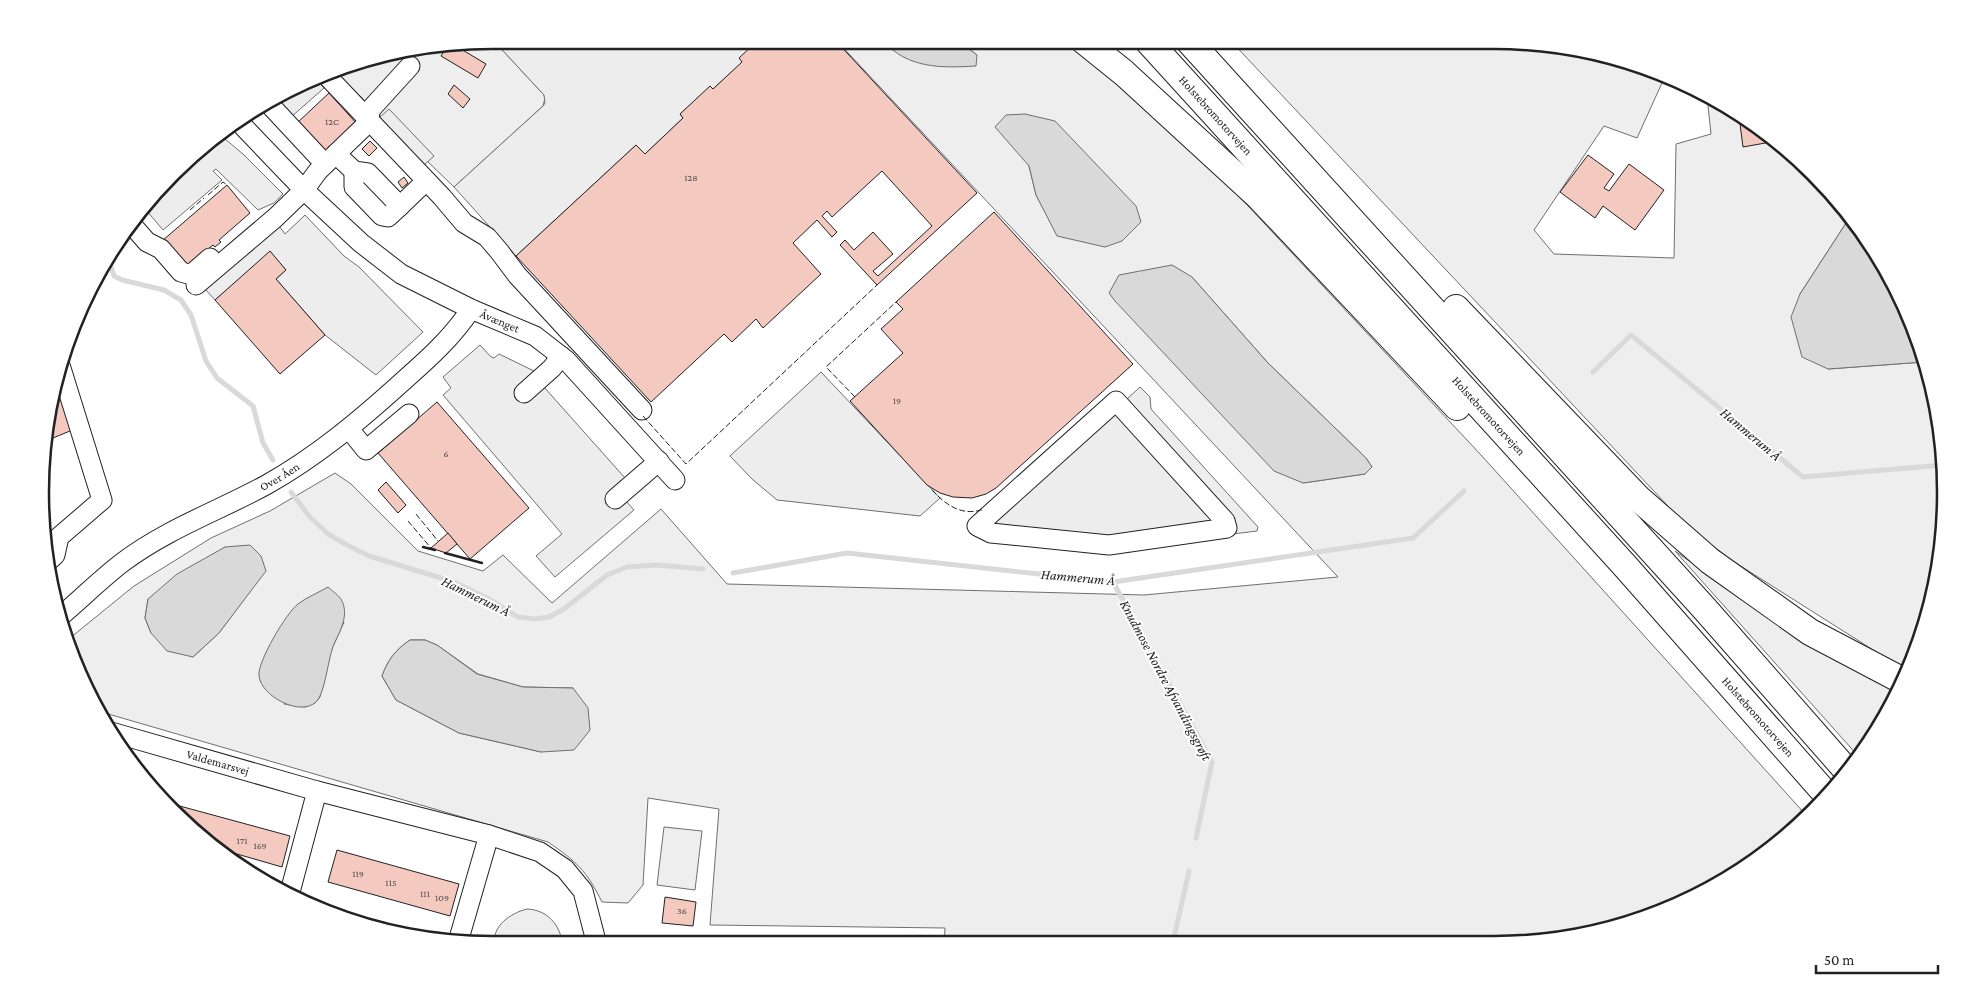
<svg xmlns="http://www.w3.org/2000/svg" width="1986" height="985" font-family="'Crimson Pro',serif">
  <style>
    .green { fill: #eee; stroke: #6f6f6f; fill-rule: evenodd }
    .parking { fill: #ededed; stroke: #6f6f6f }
    .water { fill: #d9d9d9; stroke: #6f6f6f }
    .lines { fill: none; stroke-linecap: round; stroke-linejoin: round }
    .stream { stroke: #d9d9d9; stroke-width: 5 }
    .building { fill: #f3c9c0; stroke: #222 }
    .minor-casing { stroke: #222; stroke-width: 21 }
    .highway-casing { stroke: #222; stroke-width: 28 }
    .minor { stroke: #fff; stroke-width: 19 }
    .highway { stroke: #fff; stroke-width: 26 }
    .fence { stroke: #222; stroke-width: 1; stroke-dasharray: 6 2.5; stroke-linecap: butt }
    .wall { stroke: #222; stroke-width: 2.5 }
    .labels { text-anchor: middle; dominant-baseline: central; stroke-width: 4; stroke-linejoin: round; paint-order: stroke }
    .number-label { font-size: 10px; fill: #564c4a }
    .street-label { font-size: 12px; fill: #222; stroke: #fff }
    .water-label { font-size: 14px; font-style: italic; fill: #222; stroke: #fff }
    .rim { fill: none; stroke: #222; stroke-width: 2.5 }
  </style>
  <rect width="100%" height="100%" fill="#fff"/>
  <g class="green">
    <polygon points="493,40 544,95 545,98 543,106 454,187 334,71 347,64"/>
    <path d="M836,40H882L888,47L977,55L957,40H1062L1121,85L1234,191L1481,455L1806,815L1769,851L1667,910L1553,941L944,943L945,928L710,925L719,809L648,798L643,885L628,903L602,902C586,870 577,862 548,842L98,711L87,693L70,638L134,586L211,538L270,511L335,473L351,484L418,551L483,571L503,555L552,603L661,509L727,584L1144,595L1338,577ZM1029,166L1058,236L1036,195ZM1192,277L1268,363L1366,458L1372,467L1365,474L1303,483ZM225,547L265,571L219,633L193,657L151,633L145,618L148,599ZM344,622L330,653L320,697L315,703L305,707L284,704ZM410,640H425L437,645L478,674L523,687L573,688L541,752L459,733L396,700L382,676C388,660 395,650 410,640Z"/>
    <polygon points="1230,40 1494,40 1582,49 1666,74 1637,138 1604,126 1534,230 1554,254 1674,258 1676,144 1711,134 1707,96 1745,116 1814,173 1850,217 1800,294 1828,369 1924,362 1937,405 1946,493 1937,581 1911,666 1908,672 1728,558 1683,522"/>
    <polygon points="1675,551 1805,642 1897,691 1859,757"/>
    <polygon points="664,827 702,831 695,890 657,885"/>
    <path d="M527,909C548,910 560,925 563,945H495C491,926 511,913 527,909Z"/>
  </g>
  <g class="parking">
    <polygon points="493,40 767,40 713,89 710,87 680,114 683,118 645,154 636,145 516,256 454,187 543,106 545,103 544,95"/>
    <polygon points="317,80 324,88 290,118 276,102"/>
    <polygon points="389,109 434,156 424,165 379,118"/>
    <polygon points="218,133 243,154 283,194 274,203 258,210 216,169 213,171 222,180 163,230 146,210 196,156 200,159 203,156 199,153"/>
    <polygon points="305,215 344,256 359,267 423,332 376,375 325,335 276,279 286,270 270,252 215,300 205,289 279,226 285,234"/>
    <polygon points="480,345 491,357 494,358 499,354 534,371 542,364 555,375 543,386 625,478 625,500 634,510 555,577 536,556 562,534 443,395 451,388 443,377"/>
    <polygon points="821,372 940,498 920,516 777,500 752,479 730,456"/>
    <polygon points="1140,387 1150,397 1151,409 1258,527 1257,531 1105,550 991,524"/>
  </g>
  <g class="water">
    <path d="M882,40H957L977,55L976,66C941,68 908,69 882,40Z"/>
    <polygon points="1025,114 1055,121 1136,206 1141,222 1122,241 1105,247 1057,236 1036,195 1029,166 995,127 1006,115"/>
    <polygon points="1850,217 1870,241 1912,320 1924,362 1828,369 1802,357 1791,317 1800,294"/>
    <polygon points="1172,265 1192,277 1268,363 1366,458 1372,467 1365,474 1303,483 1274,471 1115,301 1109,293 1119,275"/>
    <polygon points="250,545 261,556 266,571 219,633 193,657 167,651 151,633 145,618 148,599 177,574 225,547"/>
    <path d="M328,587C332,591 340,596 342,601C349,616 340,631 334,644C328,658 325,694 316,702C300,717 261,696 259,676C257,662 287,612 298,604C307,597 318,593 328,587Z"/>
    <path d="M410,640H425L437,645L477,674L523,687L573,688L588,708L590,730L574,750L541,752L459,733L396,700L382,676C388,660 395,650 410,640Z"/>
  </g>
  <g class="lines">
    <g class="stream">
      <polyline points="108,257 114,276 122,280 164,290 181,300 191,315 206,361 217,378 253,406 263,443 273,460"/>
      <polyline points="1593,372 1631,335 1803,477 1943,465"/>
      <polyline points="291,492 309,516 328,534 347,545 369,556 454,582 489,599 518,617 535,619 549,617 564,609 607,575 627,567 657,565 703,569"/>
      <polyline points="733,573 847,553 1113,582 1413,538 1464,491"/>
      <polyline points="1113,582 1212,762 1196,838"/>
      <polyline points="1173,942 1189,871"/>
    </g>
  </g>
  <g class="building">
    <polygon points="768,40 835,40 977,193 877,285 840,245 845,240 854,250 873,232 893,254 873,271 878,276 932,226 882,171 832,217 827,211 822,216 837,232 832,237 817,220 793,243 821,274 763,328 756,319 732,342 724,334 651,402 516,256 636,145 645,154 683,118 680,114 710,86 713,89 742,62 739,58 755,43 760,48"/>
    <polygon points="456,46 486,64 478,78 441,56 446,48"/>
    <polygon points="454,85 470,99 463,108 448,94"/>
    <polygon points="329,93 358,125 325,154 297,123"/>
    <polygon points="1752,122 1770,137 1771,142 1743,147 1740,124"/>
    <polygon points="370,141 377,148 369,156 362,149"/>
    <polygon points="1588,155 1614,174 1604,188 1609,191 1629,164 1664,190 1635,230 1603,206 1595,218 1560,192"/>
    <polygon points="404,177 408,183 402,188 398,182"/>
    <polygon points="227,185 250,213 219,240 221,242 215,247 213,245 186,268 162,241"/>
    <polygon points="994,212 1133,364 996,488 986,494 972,498 953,497 940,493 927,485 850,401 903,353 881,329 903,309 896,302"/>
    <polygon points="270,251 286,270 276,279 325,335 280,374 215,300"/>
    <polygon points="58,374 75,429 48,440 49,404"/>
    <polygon points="437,402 529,508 470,559 378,453"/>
    <polygon points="47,443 51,456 47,458"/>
    <polygon points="386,482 406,505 398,513 378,490"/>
    <polygon points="448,533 457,544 446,553 431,548"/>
    <polygon points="44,541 51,549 45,554 44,552"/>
    <polygon points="165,802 290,836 282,867 223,850 194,833"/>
    <polygon points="337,850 459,884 450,916 328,882"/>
    <polygon points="665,897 696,902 693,926 662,923"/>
    <polygon points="812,940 822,942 822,944 811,944"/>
  </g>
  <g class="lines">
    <defs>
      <g id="minor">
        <polyline points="326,75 442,197 464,223 487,237 499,251 517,275 642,410"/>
        <polyline points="270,105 325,164"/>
        <path id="s1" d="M239,122L304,190L361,243L401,274L471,309L535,336L566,360L675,480"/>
        <polyline points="336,154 354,171 368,173 400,206 426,181"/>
        <polyline points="354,171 354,187 382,216 388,217 400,206"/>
        <polyline points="132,225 147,242 161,249 181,272 188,274 194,272 210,258"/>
        <polyline points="196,285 275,218 304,190 318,171 369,122 370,110 410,66"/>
        <polyline points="524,393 552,368 561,356"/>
        <polygon points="1116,401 1225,521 1227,528 1109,545 991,533 977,526"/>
        <polyline points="349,429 366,450 409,414"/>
        <polyline points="615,499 659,461"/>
        <polyline points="47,562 55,555 59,537 102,500 60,365"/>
        <path id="s2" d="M63,614C83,597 102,578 123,562C167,529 218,511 266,485C316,457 359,421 401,383C427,360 452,338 471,309"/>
        <path id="s3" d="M111,732L317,791L489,835L540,852L565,869L583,891L597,945"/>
        <polyline points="290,892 317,791"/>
        <polyline points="458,942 489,835"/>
      </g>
      <g id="highway">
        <polyline points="1083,40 1124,73 1259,197 1457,407"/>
        <path id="s4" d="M1147,40L1626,567L1826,794"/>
        <polyline points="1188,40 1704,608 1848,772"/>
        <polyline points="1456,308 1638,498 1710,561 1810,632 1903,681"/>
      </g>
    </defs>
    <use href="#minor" class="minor-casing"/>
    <use href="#highway" class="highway-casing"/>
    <use href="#minor" class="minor"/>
    <use href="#highway" class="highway"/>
    <g class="fence">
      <polyline points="208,195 223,182 227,185"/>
      <polyline points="190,210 204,198"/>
      <polyline points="855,397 826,367 896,302"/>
      <polyline points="643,416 686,464 877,285"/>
      <path d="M932,490C946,505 962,517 984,509"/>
      <polyline points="416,514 438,541"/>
      <polyline points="408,521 431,548"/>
    </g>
    <g class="wall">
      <polyline points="423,547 435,550"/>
      <polyline points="445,553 482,563"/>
    </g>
  </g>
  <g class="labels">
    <g class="number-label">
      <text x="332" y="121">12C</text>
      <text x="691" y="177">128</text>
      <text x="897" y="400">19</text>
      <text x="446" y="453">6</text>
      <text x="242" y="840">171</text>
      <text x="260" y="845">169</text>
      <text x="358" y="873">119</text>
      <text x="391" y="882">115</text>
      <text x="425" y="893">111</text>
      <text x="442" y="897">109</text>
      <text x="682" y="910">36</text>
    </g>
    <g class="street-label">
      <text stroke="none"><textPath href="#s4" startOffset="102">Holstebromotorvejen</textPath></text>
      <text stroke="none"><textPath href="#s1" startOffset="332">Åvænget</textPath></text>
      <text stroke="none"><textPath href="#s4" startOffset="508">Holstebromotorvejen</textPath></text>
      <text stroke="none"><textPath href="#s2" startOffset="258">Over Åen</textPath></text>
      <text stroke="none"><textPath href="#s4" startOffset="912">Holstebromotorvejen</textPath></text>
      <text stroke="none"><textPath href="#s3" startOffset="111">Valdemarsvej</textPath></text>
    </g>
    <g class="water-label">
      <text transform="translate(1751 434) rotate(40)">Hammerum Å</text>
      <text transform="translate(1078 577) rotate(5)">Hammerum Å</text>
      <text transform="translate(476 596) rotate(26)">Hammerum Å</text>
      <text transform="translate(1166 680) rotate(62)">Knudmose Nordre Afvandingsgrøft</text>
    </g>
  </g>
  <path d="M0 0H1986V985H0ZM492 49H1494A443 443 0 0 1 1937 492V493A443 443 0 0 1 1494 936H492A443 443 0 0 1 49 493V492A443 443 0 0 1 492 49Z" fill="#fff" fill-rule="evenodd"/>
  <path class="rim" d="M492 49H1494A443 443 0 0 1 1937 492V493A443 443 0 0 1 1494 936H492A443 443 0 0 1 49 493V492A443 443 0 0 1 492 49Z"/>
  <path d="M1816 965v8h122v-8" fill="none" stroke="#222222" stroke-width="2.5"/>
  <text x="1824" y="965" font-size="15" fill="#222222" stroke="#ffffff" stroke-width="4" paint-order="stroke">50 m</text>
</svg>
